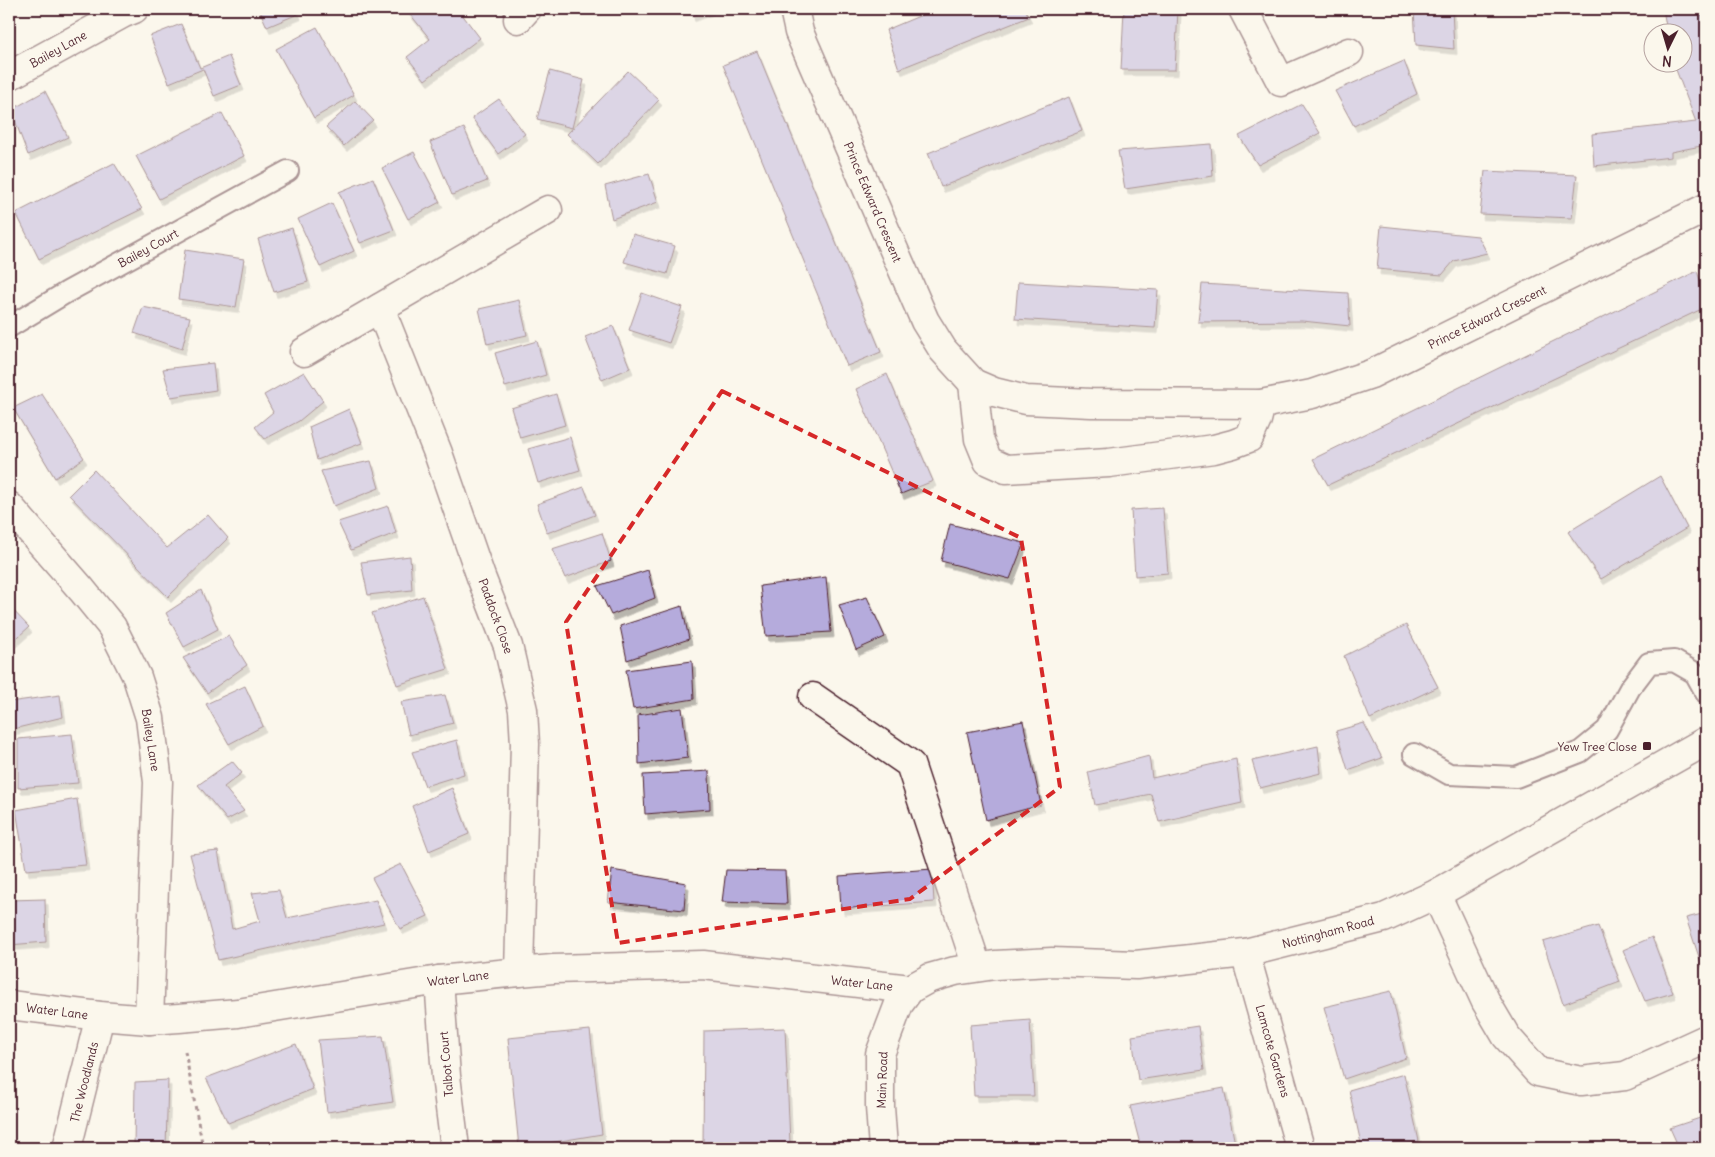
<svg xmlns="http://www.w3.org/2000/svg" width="1715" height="1157" font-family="Delius,sans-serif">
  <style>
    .building { fill: #b5abdc; stroke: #4a1f2b; filter: url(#shadow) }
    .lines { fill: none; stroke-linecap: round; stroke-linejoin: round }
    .lane-casing { stroke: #4a1f2b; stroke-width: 24 }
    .street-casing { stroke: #4a1f2b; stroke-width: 31 }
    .secondary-casing { stroke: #4a1f2b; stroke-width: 31 }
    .path { stroke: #4a1f2b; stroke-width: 3; stroke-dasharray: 4 4; stroke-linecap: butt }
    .lane { stroke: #fbf7ec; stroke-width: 20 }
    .street { stroke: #fbf7ec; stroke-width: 28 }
    .secondary { stroke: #fbf7ec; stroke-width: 28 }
    .marked { fill: none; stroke: #d62828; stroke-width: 4; stroke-dasharray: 10 6; stroke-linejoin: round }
    .poi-dot { fill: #4a1f2b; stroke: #fbf7ec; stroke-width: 2 }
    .labels { text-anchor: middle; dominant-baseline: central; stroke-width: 4.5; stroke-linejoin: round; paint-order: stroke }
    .street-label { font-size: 12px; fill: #4a1f2b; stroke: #fbf7ec }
    .poi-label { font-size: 12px; fill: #4a1f2b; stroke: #fbf7ec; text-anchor: end }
  </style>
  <defs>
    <filter id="shadow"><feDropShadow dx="3" dy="5.5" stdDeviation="0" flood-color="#0004"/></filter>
  </defs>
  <rect width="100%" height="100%" fill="#fbf7ec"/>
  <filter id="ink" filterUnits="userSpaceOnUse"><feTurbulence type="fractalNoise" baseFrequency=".02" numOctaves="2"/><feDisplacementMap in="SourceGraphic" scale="10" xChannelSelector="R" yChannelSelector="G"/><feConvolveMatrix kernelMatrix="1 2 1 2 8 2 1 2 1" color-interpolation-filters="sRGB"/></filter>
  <g filter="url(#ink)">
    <g class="building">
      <polygon points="259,9 296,9 298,14 267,27"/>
      <polygon points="406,9 458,9 480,38 425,80 407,57 430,39"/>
      <polygon points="690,9 711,9 692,16"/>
      <polygon points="936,9 1025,9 1029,17 899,69 886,30"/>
      <polygon points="1124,9 1178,9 1175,70 1121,70"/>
      <polygon points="1414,9 1452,9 1454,49 1416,45"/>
      <polygon points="1663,9 1701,9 1706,35 1706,145 1671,152 1671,157 1594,166 1592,134 1696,122 1673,62 1682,62 1682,32 1667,32"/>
      <polygon points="181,24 200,68 229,56 241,85 214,96 203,69 169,83 150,36"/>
      <polygon points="317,27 354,95 314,118 276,49"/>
      <polygon points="757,51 881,352 847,366 723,65"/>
      <polygon points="1404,61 1417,94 1354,126 1335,91"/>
      <polygon points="550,71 584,80 572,128 537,119"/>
      <polygon points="628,71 659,100 598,164 567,134"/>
      <polygon points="45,91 68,137 28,155 11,110"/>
      <polygon points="1069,97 1082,131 941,187 928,153"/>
      <polygon points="499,99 525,134 498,154 472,118"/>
      <polygon points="355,101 373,120 344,146 326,127"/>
      <polygon points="1302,104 1320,133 1258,165 1239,136"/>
      <polygon points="222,113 244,156 159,199 136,156"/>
      <polygon points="464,128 487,181 452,195 430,142"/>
      <polygon points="1211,144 1213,176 1125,189 1118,151"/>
      <polygon points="414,152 440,202 408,219 382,168"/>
      <polygon points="114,163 142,209 39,259 16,213"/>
      <polygon points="1485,171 1577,175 1572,218 1480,214"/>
      <polygon points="649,174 658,202 612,219 605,186"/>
      <polygon points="373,178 394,230 360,243 339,192"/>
      <polygon points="332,203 354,251 320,267 298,219"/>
      <polygon points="1381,226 1478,236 1487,253 1454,261 1442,275 1377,269"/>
      <polygon points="292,228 308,282 274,292 258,239"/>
      <polygon points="633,234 675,246 667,274 624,262"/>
      <polygon points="185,250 244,259 236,307 178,299"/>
      <polygon points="1697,271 1706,299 1706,307 1328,485 1313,459"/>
      <polygon points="1018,282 1158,290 1155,328 1015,319"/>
      <polygon points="1202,284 1348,293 1350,326 1302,321 1198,322"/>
      <polygon points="642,293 682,307 669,343 629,330"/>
      <polygon points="519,300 527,335 487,344 479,309"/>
      <polygon points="143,307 190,317 182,349 134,333"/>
      <polygon points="613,326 630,368 602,380 585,337"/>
      <polygon points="537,341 546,375 505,387 495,353"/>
      <polygon points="213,363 216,390 171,397 163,369"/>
      <polygon points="304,372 323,401 299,421 265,439 255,427 273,412 264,395"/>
      <polygon points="887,374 933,481 901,494 856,389"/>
      <polygon points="42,394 84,458 55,478 13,408"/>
      <polygon points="556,394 565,425 520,438 511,408"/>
      <polygon points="349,409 362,443 317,460 309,427"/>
      <polygon points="570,437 580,470 538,483 528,449"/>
      <polygon points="371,461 379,488 334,506 321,471"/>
      <polygon points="94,470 167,548 208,515 228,538 168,597 69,495"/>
      <polygon points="1660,476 1687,528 1601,579 1568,532"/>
      <polygon points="584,487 595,515 547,533 537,504"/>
      <polygon points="388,506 396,533 351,550 338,522"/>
      <polygon points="1163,508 1168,573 1135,576 1131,510"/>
      <polygon points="950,524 1024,543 1010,579 941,561"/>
      <polygon points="602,533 611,561 565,578 552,549"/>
      <polygon points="410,556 412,590 368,595 361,562"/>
      <polygon points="648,570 655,598 611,615 597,586"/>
      <polygon points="826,577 831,632 766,636 760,586"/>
      <polygon points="201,590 218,629 184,647 166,613"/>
      <polygon points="423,596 448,669 397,685 372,613"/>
      <polygon points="867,597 885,637 856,650 839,605"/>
      <polygon points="9,606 29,627 9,645"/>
      <polygon points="682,606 689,639 627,660 620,626"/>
      <polygon points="1406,625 1438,687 1370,719 1344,656"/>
      <polygon points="229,636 247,665 207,693 183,658"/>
      <polygon points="692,661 694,699 633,709 626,670"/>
      <polygon points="245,686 263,726 229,744 206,704"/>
      <polygon points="60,695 63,717 9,730 9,702"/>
      <polygon points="445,695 453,723 409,735 401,702"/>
      <polygon points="682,708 688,758 639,764 638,715"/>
      <polygon points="1023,721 1041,805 986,820 967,732"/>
      <polygon points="1364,723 1382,758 1348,770 1336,731"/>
      <polygon points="72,734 78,783 18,788 18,739"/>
      <polygon points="457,740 464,774 425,786 412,752"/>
      <polygon points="1318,746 1321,773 1260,788 1252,761"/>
      <polygon points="1149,756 1152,778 1236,759 1242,803 1159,822 1151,794 1095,805 1088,772"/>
      <polygon points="232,761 242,773 224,787 244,811 227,820 198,785"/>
      <polygon points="709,771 710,809 645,814 643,775"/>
      <polygon points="452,788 469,834 429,851 412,806"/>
      <polygon points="77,799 86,865 26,870 16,810"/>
      <polygon points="218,851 232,929 260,921 252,893 279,890 287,918 376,900 384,923 218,960 190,854"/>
      <polygon points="401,864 428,916 400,929 372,878"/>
      <polygon points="932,869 934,902 841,909 839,876"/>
      <polygon points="612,870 686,883 684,910 608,902"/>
      <polygon points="726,870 785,871 787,904 722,902"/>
      <polygon points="45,899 46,942 9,945 9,900"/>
      <polygon points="1706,913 1706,978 1686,918"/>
      <polygon points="1598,926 1620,982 1563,1004 1543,942"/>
      <polygon points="1652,937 1673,993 1645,1001 1623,950"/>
      <polygon points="1391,991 1406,1058 1344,1079 1324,1007"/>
      <polygon points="1030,1020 1034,1096 974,1096 970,1025"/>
      <polygon points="1198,1026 1204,1070 1138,1080 1132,1036"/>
      <polygon points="785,1028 790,1143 703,1145 704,1031"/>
      <polygon points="590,1030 602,1134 519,1148 508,1038"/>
      <polygon points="383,1036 393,1102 327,1112 318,1040"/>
      <polygon points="296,1044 313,1089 228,1123 206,1078"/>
      <polygon points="1404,1074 1419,1141 1394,1148 1362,1148 1349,1090"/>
      <polygon points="168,1080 166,1148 134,1147 135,1082"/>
      <polygon points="1224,1088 1235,1144 1219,1148 1141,1148 1130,1106"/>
      <polygon points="1706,1116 1706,1148 1679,1148 1670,1128"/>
    </g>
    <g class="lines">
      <defs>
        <g id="lane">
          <polyline points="9,327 67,292 288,171"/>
          <polyline points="1414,754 1449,774 1516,777 1580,752 1607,730 1630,688 1649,663 1674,661 1695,673 1706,693"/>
        </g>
        <g id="street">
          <polyline points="794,9 799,32 925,321 943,350 973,383 994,392 1026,400 1091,403 1261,404 1312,394 1371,374 1706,208"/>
          <polyline points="1243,9 1281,82 1349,52"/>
          <polyline points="518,19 527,9"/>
          <polyline points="9,76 124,13 134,9"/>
          <polyline points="380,308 438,453 481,577 508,646 523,710 525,744 519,972"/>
          <polyline points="304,352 548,210"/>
          <polyline points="973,383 979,439 988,461 1006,469 1109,463 1214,449 1233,444 1249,438 1257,420 1261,404"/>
          <polyline points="9,506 82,590 112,627 137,677 150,718 158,782 149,1020"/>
          <polyline points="813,697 910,764 977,967"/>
          <polyline points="1436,894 1486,1002 1506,1036 1538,1072 1581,1081 1625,1076 1706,1039"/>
          <polyline points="1245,953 1300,1148"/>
          <polyline points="439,980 446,1076 455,1148"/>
          <polyline points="9,1005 100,1016 149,1020 179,1018 238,1013 439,980 519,972 553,969 703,965 910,989"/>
          <polyline points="67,1148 100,1016"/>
        </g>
        <polyline id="secondary" points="883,1148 880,1107 880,1054 899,1004 910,989 930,978 955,971 995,965 1052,962 1136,965 1245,953 1384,918 1436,894 1706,741"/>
      </defs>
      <use href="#lane" class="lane-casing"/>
      <use href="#street" class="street-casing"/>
      <use href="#secondary" class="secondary-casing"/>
      <polyline class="path" points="185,1051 203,1148"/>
      <use href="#lane" class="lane"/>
      <use href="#street" class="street"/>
      <use href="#secondary" class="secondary"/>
    </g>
  </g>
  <path d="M0 0H1715V1157H0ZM722,391L1021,538L1060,787L910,899L618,943L566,622Z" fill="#fbf7ec" fill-opacity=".55" fill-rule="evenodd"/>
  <path class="marked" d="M722,391L1021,538L1060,787L910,899L618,943L566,622Z"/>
  <rect class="poi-dot" x="1642" y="741" width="10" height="10" rx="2.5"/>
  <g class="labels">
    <g class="street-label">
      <text transform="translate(58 49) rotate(-29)">Bailey Lane</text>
      <text transform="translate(873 202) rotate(67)">Prince Edward Crescent</text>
      <text transform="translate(148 248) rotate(-29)">Bailey Court</text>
      <text transform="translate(1487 317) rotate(-26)">Prince Edward Crescent</text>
      <text transform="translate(496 616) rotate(70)">Paddock Close</text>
      <text transform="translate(151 740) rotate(81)">Bailey Lane</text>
      <text transform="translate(1328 932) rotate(-15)">Nottingham Road</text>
      <text transform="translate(458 978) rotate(-7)">Water Lane</text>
      <text transform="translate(862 983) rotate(6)">Water Lane</text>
      <text transform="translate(57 1011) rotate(7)">Water Lane</text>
      <text transform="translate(1273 1051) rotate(74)">Lamcote Gardens</text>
      <text transform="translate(446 1064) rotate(-95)">Talbot Court</text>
      <text transform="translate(882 1080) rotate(-88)">Main Road</text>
      <text transform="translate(84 1082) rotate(-76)">The Woodlands</text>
    </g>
    <g class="poi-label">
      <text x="1637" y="746">Yew Tree Close</text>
    </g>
  </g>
  <rect width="1715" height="1157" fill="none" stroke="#fbf7ec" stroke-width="30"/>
  <rect x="15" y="15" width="1685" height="1127" fill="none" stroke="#4a1f2b" stroke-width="2" filter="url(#ink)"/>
  <g transform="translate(1668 48) rotate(185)"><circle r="24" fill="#fbf7ec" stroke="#b4a19f"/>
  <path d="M0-4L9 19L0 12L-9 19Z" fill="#4a1f2b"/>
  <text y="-8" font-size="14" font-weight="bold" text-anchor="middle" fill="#4a1f2b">N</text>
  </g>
</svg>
